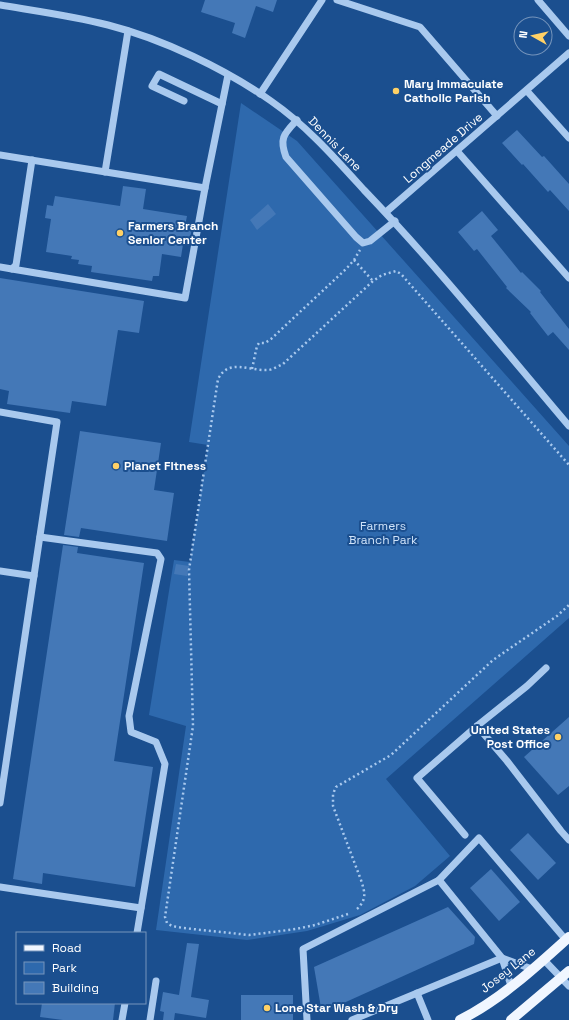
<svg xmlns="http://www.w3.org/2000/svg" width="569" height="1020" font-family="'Space Grotesk',sans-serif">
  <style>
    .green { fill: #2e69ad }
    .building { fill: #4478b7 }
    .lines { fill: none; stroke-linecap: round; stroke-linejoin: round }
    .path { stroke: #a9c9ee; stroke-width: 2.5; stroke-dasharray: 2 3; stroke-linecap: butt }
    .minor { stroke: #a9c9ee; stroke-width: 7 }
    .major { stroke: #f0f6ff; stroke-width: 10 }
    .poi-dot { fill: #ffd166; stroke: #1b4f8f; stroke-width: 1.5 }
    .labels { text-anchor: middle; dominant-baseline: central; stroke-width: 4; stroke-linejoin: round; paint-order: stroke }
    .poi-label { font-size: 12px; font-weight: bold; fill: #fff; stroke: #1b4f8f; text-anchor: start }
    .street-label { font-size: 12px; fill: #fff; stroke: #1b4f8f }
    .park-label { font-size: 12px; fill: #cfe3fa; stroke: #1b4f8f }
  </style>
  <rect width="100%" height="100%" fill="#1b4f8f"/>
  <polygon class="green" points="241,103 297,141 569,446 569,618 386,779 450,856 415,886 360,915 307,931 247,940 156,930 186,726 149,715 174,560 190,562 208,445 189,442"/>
  <g class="building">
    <polygon points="205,0 277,0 273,12 256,6 245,38 232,33 235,23 201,12"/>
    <polygon points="517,130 542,157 544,156 569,184 569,211 550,190 548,192 523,164 522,165 502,143"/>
    <polygon points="123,186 146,189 143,209 187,216 185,226 192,227 190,240 184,238 181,257 162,254 159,276 153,276 152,281 91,272 92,266 78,264 79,260 71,259 72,256 46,252 51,219 45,218 47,205 53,206 55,196 120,206"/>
    <polygon points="268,204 276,214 257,230 250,220"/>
    <polygon points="482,211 498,230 491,236 521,273 522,272 541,291 540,292 569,329 569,350 553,332 548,336 530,313 531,312 506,288 507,287 477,249 474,251 458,232"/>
    <polygon points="0,278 144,301 139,333 118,330 106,406 72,401 70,413 7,404 9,391 0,389"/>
    <polygon points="80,431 161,443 154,490 174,493 167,541 81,528 79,537 64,535"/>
    <polygon points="63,545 78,547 77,553 144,563 114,761 153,767 135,887 43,873 42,884 13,879"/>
    <polygon points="176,564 189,566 187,576 174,574"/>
    <polygon points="569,717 569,786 558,795 524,757"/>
    <polygon points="528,833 556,863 538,880 510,850"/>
    <polygon points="491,869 520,902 499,921 470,888"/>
    <polygon points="448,907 475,937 474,944 326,1011 321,1008 314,967"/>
    <polygon points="187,943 199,944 191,997 209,1000 206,1018 175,1013 174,1020 163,1020 164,1012 160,1011 163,992 179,995"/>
    <rect x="241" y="995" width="52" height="25"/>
    <polygon points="42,1003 115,1003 113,1020 63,1020 40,1017"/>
  </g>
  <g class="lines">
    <g class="path">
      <polyline points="354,260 373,281"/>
      <polyline points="252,369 257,346 259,343 265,343 271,339 346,269 354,260 360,250"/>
      <path d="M357,909C367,899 365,893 361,880L333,806V794L336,787L391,755L493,660L557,616L569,605"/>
      <path d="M348,914L315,925L296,929L249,935L183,928L172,926L167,923L165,917L193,726L189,570L218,379C229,358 248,371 268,370C272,370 278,366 283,364L373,281L382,275L396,271L401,274L569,465"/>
    </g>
    <g class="minor">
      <polyline points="337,0 420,27 497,116"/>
      <polyline points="538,0 569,36"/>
      <path d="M0,5C36,11 73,16 108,25C163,39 225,69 271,101C307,126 335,158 364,190C436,265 502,347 569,426"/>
      <polyline points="527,91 569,138"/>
      <polyline points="260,94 322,0"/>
      <polyline points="184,101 152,86 159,74 222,104"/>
      <path d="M297,120C284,134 279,138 286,157L356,237L363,243L370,241L395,221"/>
      <polyline points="457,151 569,278"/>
      <polyline points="0,155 205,188 228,75"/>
      <polyline points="105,172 128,31"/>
      <polyline points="386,212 569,53"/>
      <polyline points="0,267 12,269 16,265 32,160"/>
      <polyline points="12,269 185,298 205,188"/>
      <polyline points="0,412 57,422 0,803"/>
      <polyline points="40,537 157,553 161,559 129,716 131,732 156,742 165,764 137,933"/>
      <polyline points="0,571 34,576"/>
      <polyline points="546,668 527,686 477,726 507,761 561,831 569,840"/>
      <polyline points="465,835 417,778 477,726"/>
      <polyline points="439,880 479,838 566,940"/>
      <polyline points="0,887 141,908"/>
      <polyline points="544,960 569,986"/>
      <polyline points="417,993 428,1020"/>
      <polyline points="122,1020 125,1003"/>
      <polyline points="150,1020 156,981"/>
      <polyline points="307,1020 303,949 439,880 502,958 511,986"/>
      <polyline points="352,1020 502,958 532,969"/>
    </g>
    <g class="major">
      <path d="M460,1020C500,1000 536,967 569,937"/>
      <polyline points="511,1020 569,971"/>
    </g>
  </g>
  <g class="poi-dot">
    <circle cx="396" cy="91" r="4"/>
    <circle cx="120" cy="233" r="4"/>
    <circle cx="116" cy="466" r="4"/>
    <circle cx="558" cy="737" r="4"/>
    <circle cx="267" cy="1008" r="4"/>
  </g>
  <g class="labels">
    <g class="poi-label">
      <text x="404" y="84">Mary Immaculate<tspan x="404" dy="14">Catholic Parish</tspan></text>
      <text x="128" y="226">Farmers Branch<tspan x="128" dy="14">Senior Center</tspan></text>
      <text x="124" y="466">Planet Fitness</text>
      <text x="550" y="730" text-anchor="end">United States<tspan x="550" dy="14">Post Office</tspan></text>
      <text x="275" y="1008">Lone Star Wash &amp; Dry</text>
    </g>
    <g class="street-label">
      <text transform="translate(335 144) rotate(46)">Dennis Lane</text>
      <text transform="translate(443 148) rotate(-41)">Longmeade Drive</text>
      <text transform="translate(508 970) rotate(-38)">Josey Lane</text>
    </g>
    <g class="park-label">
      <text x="383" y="526">Farmers<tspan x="383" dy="14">Branch Park</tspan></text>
    </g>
  </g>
  <rect x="16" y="932" width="130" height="72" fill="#1b4f8f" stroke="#7695bc"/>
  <rect x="24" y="945" width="20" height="6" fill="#f0f6ff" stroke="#7695bc"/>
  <text x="52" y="952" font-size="12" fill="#ffffff">Road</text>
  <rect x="24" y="962" width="20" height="12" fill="#2e69ad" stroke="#7695bc"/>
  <text x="52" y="972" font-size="12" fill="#ffffff">Park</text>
  <rect x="24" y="982" width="20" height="12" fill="#4478b7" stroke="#7695bc"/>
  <text x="52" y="992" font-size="12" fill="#ffffff">Building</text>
  <g transform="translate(533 36) rotate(278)"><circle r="19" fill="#1b4f8f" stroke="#7695bc"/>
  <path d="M0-3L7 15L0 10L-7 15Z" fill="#ffd166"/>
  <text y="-6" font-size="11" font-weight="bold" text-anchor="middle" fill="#ffffff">N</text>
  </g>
</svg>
